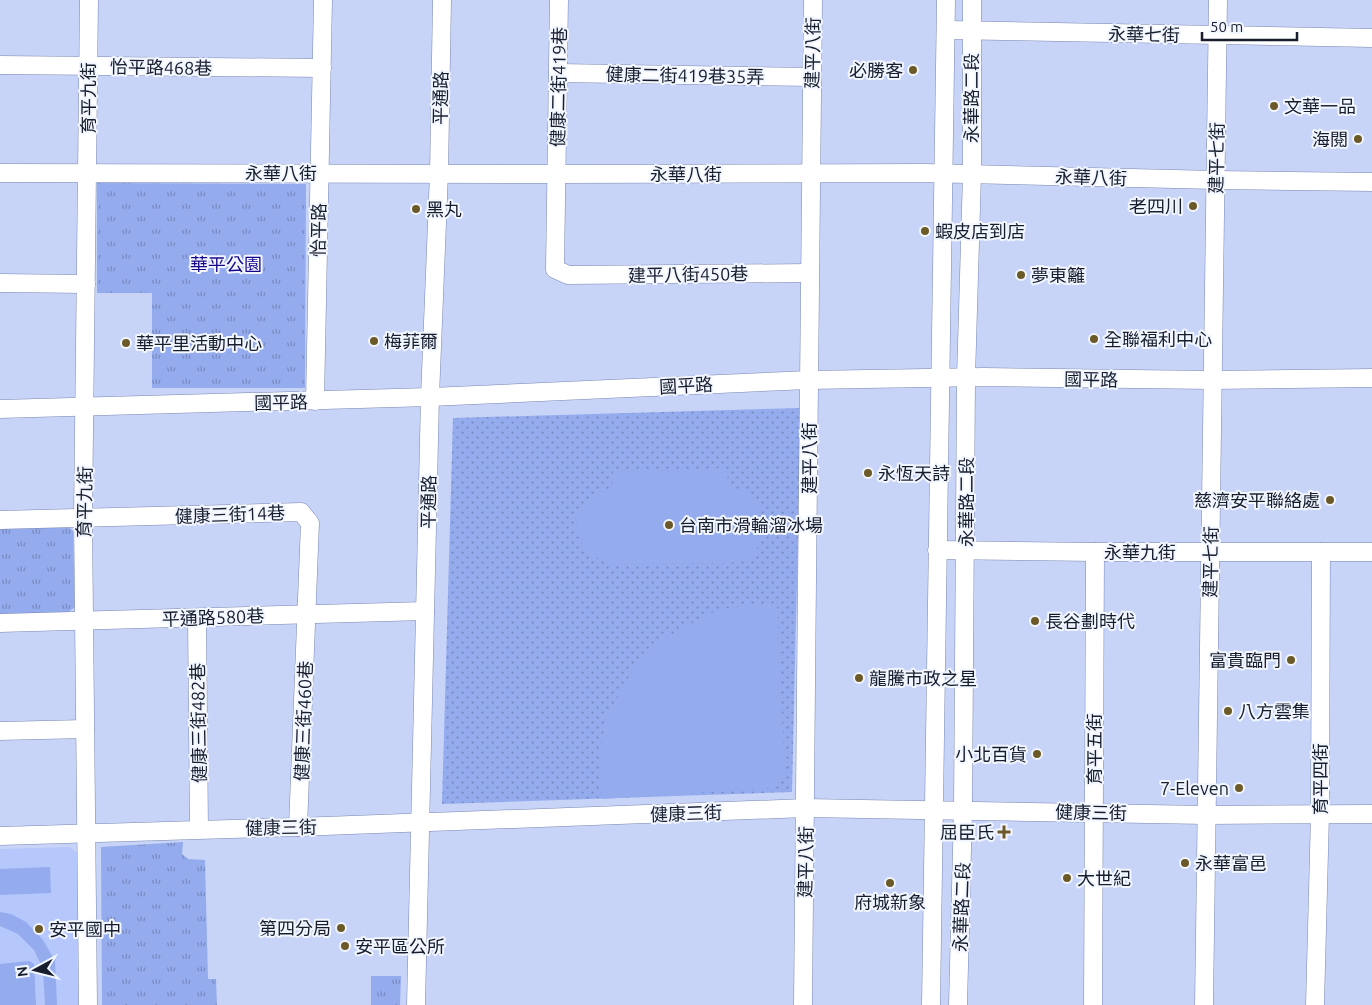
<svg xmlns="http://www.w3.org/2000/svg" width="1372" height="1005" font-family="Ubuntu,'Noto Sans TC',sans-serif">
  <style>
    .built { fill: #b5c7fb }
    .grass { fill: url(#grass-dots) }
    .park { fill: url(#park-tufts) }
    .pitch { fill: #94abee }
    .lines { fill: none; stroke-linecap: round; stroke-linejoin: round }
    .minor-casing { stroke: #7987b1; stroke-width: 19 }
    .minor { stroke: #fff; stroke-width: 18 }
    .poi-dot { fill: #6b5927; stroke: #f2f6ff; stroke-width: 2 }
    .labels { text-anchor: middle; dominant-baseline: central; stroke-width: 4; stroke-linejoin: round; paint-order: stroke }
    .street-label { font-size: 18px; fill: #181d2e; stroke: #f2f6ff }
    .poi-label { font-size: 18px; fill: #181d2e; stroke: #f2f6ff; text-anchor: start }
    .park-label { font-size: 18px; fill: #15058b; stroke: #f2f6ff }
  </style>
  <defs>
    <pattern id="grass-dots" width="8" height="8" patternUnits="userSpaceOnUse" patternTransform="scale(1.25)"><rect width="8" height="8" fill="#94abee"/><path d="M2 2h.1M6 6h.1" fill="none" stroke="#788bc1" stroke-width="1.8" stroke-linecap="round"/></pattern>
    <pattern id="park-tufts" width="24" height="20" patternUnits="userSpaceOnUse" patternTransform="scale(1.25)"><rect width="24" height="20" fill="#94abee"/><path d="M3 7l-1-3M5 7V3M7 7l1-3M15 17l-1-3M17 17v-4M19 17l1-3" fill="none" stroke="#788bc1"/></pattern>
  </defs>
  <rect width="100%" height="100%" fill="#c7d4f8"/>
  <polygon class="built" points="70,847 77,853 78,1005 0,1005 0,849"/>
  <polygon class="grass" points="801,408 792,792 442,804 453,418"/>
  <g class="park">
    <polygon points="97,183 306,184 305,388 152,388 152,293 97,293"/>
    <polygon points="68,526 73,531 75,607 67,613 0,615 0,528"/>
    <polygon points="183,842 182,854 188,859 205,860 208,979 216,979 217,1005 102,1005 101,847"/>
    <polygon points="371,976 401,976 400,1005 371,1005"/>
  </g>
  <g class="pitch">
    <polygon points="726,468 729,487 751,493 760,506 763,537 753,557 730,563 612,564 588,554 577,534 576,515 593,494 612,489 613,472"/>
    <polygon points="777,603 785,778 775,788 602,799 601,750 605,720 637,662 659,641 719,609"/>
    <polygon points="50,867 51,893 0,895 0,869"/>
    <polygon points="0,912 11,914 26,922 43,940 55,961 57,1005 45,1005 43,969 34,950 18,934 0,926"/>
    <polygon points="29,961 34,964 36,1005 0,1005 0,964"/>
  </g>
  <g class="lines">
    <defs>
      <g id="minor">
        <polyline points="559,0 555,269 568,275 809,273"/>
        <polyline points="946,30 1372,38"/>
        <polyline points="0,65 322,68"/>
        <polyline points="558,73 812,77"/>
        <polyline points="0,173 556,174 925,173 1216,180 1372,182"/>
        <polyline points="0,283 86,284"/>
        <polyline points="315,401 323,0"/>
        <polyline points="0,409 430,397 809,380 984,377 1212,380 1372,378"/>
        <polyline points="0,520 301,512 310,523 298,827"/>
        <polyline points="937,550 1095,552 1372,552"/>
        <polyline points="197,618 199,829"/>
        <polyline points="0,623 425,611"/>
        <polyline points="0,731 85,729"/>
        <polyline points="0,836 298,827 806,808 1206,815 1372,814"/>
        <polyline points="88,1005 83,518 89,0"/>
        <polyline points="416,1005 430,397 439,173 442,0"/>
        <path d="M803,1005C808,670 807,335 813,0"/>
        <polyline points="931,1005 946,0"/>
        <polyline points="958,1005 963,810 966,378 972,174 972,0"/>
        <polyline points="1093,1005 1095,552"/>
        <polyline points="1204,1005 1218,0"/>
        <polyline points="1315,1005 1320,814 1321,552"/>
      </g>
    </defs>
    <use href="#minor" class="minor-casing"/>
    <use href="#minor" class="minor"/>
  </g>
  <g class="poi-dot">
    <circle cx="913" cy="70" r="5"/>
    <circle cx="1274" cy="106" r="5"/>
    <circle cx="1358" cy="139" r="5"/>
    <circle cx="1193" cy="206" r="5"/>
    <circle cx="416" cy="209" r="5"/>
    <circle cx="925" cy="231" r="5"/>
    <circle cx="1021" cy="275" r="5"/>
    <circle cx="1094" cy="339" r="5"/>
    <circle cx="374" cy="341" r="5"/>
    <circle cx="126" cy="343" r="5"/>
    <circle cx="868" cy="473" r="5"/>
    <circle cx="1330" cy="500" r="5"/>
    <circle cx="669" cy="525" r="5"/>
    <circle cx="1035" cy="621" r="5"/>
    <circle cx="1291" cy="660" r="5"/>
    <circle cx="859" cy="678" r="5"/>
    <circle cx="1228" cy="711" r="5"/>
    <circle cx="1037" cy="754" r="5"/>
    <circle cx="1239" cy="788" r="5"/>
    <path d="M1001.5 824.5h5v5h5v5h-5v5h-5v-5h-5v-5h5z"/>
    <circle cx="1185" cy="863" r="5"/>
    <circle cx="1067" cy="878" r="5"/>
    <circle cx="890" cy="883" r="5"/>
    <circle cx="341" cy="928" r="5"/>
    <circle cx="39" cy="929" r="5"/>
    <circle cx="345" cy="946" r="5"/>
  </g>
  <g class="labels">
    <g class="street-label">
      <text transform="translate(1144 34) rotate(1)">永華七街</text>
      <text transform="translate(812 53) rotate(-89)">建平八街</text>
      <text transform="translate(161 67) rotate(1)">怡平路468巷</text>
      <text transform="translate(685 75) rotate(1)">健康二街419巷35弄</text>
      <text transform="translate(558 87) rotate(-89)">健康二街419巷</text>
      <text transform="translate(88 98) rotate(-90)">育平九街</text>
      <text transform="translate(440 98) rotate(-89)">平通路</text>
      <text transform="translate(971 98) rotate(-90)">永華路二段</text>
      <text transform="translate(1216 158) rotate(-89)">建平七街</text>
      <text x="281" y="173">永華八街</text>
      <text x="686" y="174">永華八街</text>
      <text transform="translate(1091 177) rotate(2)">永華八街</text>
      <text transform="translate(318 230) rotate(-89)">怡平路</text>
      <text transform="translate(688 274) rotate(-1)">建平八街450巷</text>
      <text transform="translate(1091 379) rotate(1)">國平路</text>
      <text transform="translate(686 385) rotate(-3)">國平路</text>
      <text transform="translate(281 402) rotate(-1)">國平路</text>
      <text transform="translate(809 458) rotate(-90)">建平八街</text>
      <text transform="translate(84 502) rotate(-89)">育平九街</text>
      <text transform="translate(428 502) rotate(-89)">平通路</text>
      <text transform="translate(966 502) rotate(-90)">永華路二段</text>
      <text transform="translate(230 514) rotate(-2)">健康三街14巷</text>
      <text x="1140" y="552">永華九街</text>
      <text transform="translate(1210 562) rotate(-89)">建平七街</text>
      <text transform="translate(213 617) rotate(-2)">平通路580巷</text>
      <text transform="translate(303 721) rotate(-88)">健康三街460巷</text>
      <text transform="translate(198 723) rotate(-91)">健康三街482巷</text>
      <text transform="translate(1094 749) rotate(-90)">育平五街</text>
      <text transform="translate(1320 779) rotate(-90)">育平四街</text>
      <text transform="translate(1091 812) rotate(1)">健康三街</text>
      <text transform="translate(686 813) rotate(-2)">健康三街</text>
      <text transform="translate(281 827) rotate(-1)">健康三街</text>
      <text transform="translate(805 862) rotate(-89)">建平八街</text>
      <text transform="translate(961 907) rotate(-88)">永華路二段</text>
    </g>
    <g class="poi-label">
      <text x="903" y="70" text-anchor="end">必勝客</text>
      <text x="1284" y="106">文華一品</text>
      <text x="1348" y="139" text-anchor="end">海閱</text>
      <text x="1183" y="206" text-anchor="end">老四川</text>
      <text x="426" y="209">黑丸</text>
      <text x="935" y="231">蝦皮店到店</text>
      <text x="1031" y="275">夢東籬</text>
      <text x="1104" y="339">全聯福利中心</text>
      <text x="384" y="341">梅菲爾</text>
      <text x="136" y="343">華平里活動中心</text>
      <text x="878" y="473">永恆天詩</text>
      <text x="1320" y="500" text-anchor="end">慈濟安平聯絡處</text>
      <text x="679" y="525">台南市滑輪溜冰場</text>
      <text x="1045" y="621">長谷劃時代</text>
      <text x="1281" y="660" text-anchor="end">富貴臨門</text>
      <text x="869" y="678">龍騰市政之星</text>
      <text x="1238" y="711">八方雲集</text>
      <text x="1027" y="754" text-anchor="end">小北百貨</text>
      <text x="1229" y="788" text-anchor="end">7-Eleven</text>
      <text x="994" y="832" text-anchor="end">屈臣氏</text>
      <text x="1195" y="863">永華富邑</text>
      <text x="1077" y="878">大世紀</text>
      <text x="890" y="902" text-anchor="middle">府城新象</text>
      <text x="331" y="928" text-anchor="end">第四分局</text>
      <text x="49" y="929">安平國中</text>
      <text x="355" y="946">安平區公所</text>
    </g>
    <g class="park-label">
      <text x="226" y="264">華平公園</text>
    </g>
  </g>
  <g transform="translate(35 970) rotate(263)" stroke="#f2f6ff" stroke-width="4" paint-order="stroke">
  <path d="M0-4L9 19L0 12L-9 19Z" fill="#181d2e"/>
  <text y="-8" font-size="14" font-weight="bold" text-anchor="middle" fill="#181d2e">N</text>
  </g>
  <path d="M1202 32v8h95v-8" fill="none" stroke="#181d2e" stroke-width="2.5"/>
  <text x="1210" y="32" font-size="15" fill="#181d2e" stroke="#f2f6ff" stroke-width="4" paint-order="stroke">50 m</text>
</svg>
